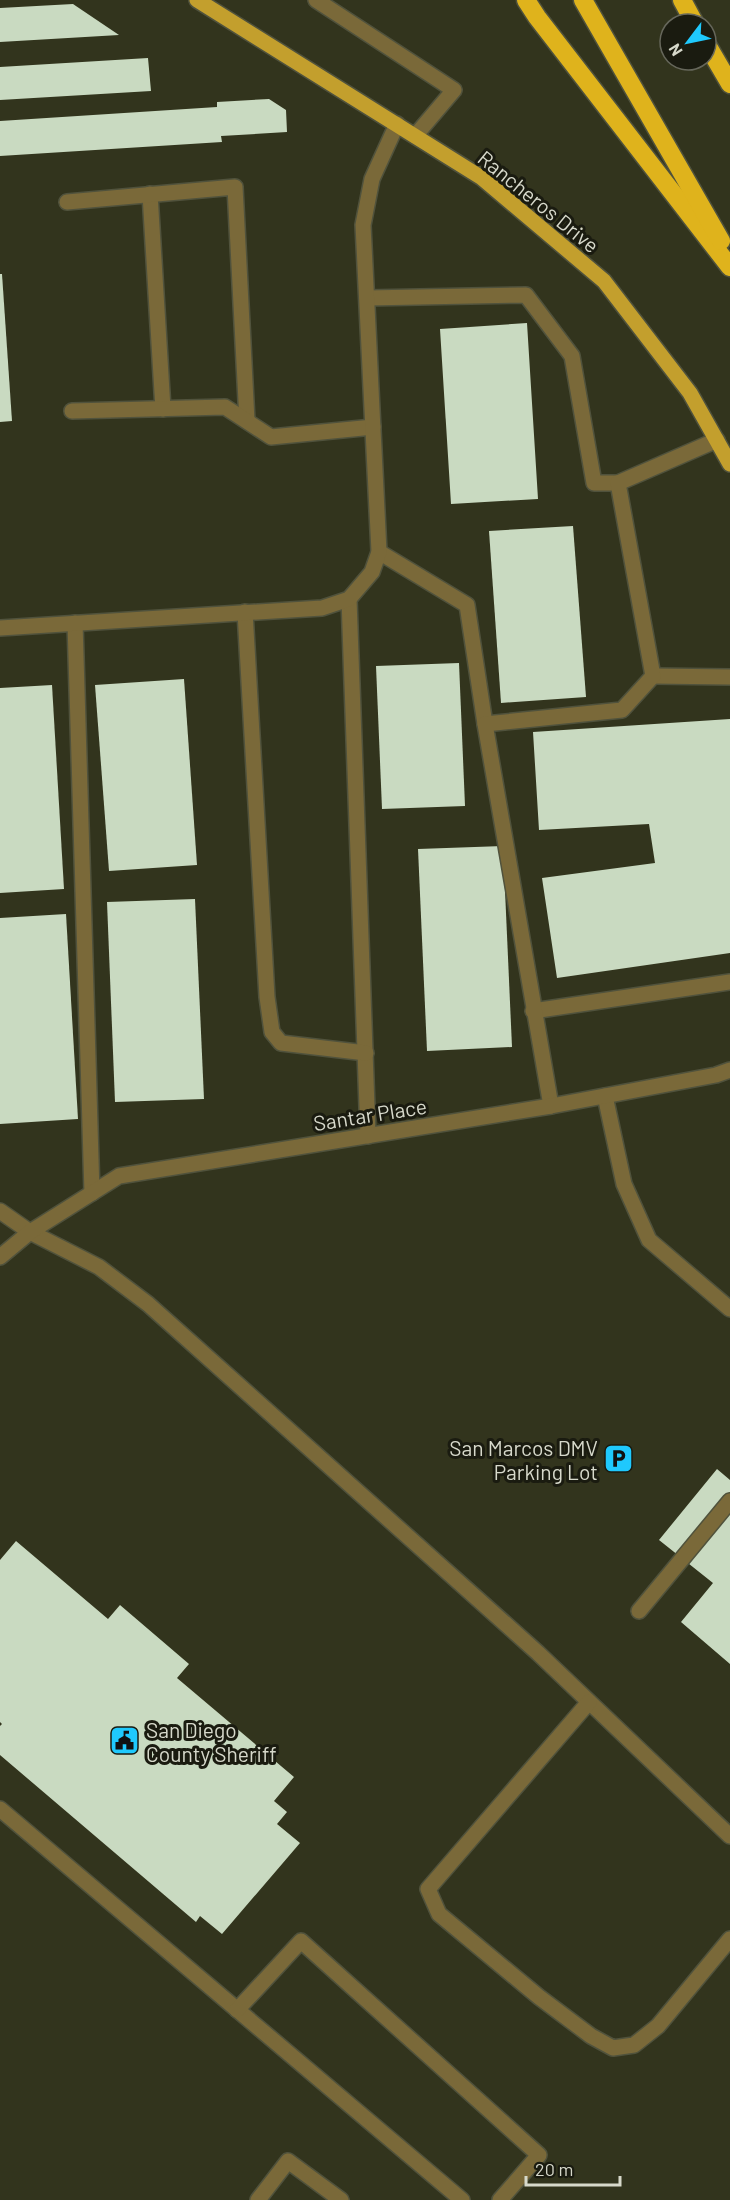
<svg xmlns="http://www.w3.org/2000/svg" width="730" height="2200" font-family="Barlow,sans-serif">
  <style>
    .building { fill: #c9dac1 }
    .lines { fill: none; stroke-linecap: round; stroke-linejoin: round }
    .minor-casing { stroke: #50523c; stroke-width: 18 }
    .major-casing { stroke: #50523c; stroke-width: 18 }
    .highway-casing { stroke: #50523c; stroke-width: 21 }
    .minor { stroke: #7a6939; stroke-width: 15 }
    .major { stroke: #c39f2d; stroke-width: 15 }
    .highway { stroke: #dfb31c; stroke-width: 18 }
    .labels { text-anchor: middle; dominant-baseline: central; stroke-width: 6; stroke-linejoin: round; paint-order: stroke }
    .street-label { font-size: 21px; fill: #d7d9cb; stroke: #1a1b10 }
    .poi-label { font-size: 21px; fill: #d7d9cb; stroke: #1a1b10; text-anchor: end }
  </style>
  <rect width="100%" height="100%" fill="#32341d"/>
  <g class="building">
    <polygon points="73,4 119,35 0,42 0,8"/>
    <polygon points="148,58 151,91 0,100 0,67"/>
    <polygon points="269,99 286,110 287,132 221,136 222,142 0,156 0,121 217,107 217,102"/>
    <polygon points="0,274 2,274 12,421 0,422"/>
    <polygon points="527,323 538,499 451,504 440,329"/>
    <polygon points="573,526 586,697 501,703 489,531"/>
    <polygon points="459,663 465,806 382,809 376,666"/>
    <polygon points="184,679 197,865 109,871 95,685"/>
    <polygon points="52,685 64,889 0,893 0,688"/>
    <polygon points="730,719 730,953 557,978 542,878 655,863 649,824 539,830 533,732"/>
    <polygon points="503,846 512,1047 427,1051 418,849"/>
    <polygon points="195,899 204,1099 115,1102 107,902"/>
    <polygon points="66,914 78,1119 0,1124 0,918"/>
    <polygon points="717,1469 730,1480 730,1664 681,1622 713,1583 659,1540"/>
    <polygon points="16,1541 108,1619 120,1605 189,1664 177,1678 294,1777 274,1801 287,1812 277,1824 300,1843 222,1934 200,1916 196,1922 0,1755 0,1726 2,1724 0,1722 0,1560"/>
  </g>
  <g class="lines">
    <defs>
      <g id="minor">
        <polyline points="316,0 454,90 415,136"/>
        <polyline points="150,194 163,409"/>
        <polyline points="67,202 235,187 247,421"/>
        <polyline points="367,298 526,295 572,356 594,483 618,483"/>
        <polyline points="72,411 225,407 271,437 373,427"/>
        <polyline points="379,552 467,605 485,724"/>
        <polyline points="349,599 368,1136"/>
        <polyline points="245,612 267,997 272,1032 281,1043 366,1053"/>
        <polyline points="75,623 92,1193"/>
        <polyline points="0,628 322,608 349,599 372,572 379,552 363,225 372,179 397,124"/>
        <polyline points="653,676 730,677"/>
        <polyline points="533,1011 730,982"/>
        <polyline points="605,1096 624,1184 649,1240 730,1309"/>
        <polyline points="551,1106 485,724 622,710 653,676 618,483 717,440"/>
        <polyline points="0,1211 30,1232 99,1267 148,1304 538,1653 730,1836"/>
        <polyline points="0,1257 30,1232 119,1176 551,1106 716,1075 730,1070"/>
        <polyline points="639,1611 730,1501"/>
        <polyline points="589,1702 428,1889 439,1914 539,1997 591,2036 613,2048 634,2045 658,2026 730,1939"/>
        <polyline points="0,1809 462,2200"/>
        <polyline points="237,2010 301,1941 539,2155 500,2200"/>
        <polyline points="258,2200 288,2161 341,2200"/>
      </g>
      <polyline id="major" points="197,0 482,178 604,281 690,393 730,464"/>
      <g id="highway">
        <polyline points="526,0 537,17 730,267"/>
        <polyline points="583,0 721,241"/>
        <polyline points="682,0 695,24"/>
        <polyline points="706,43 730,84"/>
      </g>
    </defs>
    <use href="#minor" class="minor-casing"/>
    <use href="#major" class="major-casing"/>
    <use href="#highway" class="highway-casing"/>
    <use href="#minor" class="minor"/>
    <use href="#major" class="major"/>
    <use href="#highway" class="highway"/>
  </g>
  <defs>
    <symbol id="parking-square" viewBox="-11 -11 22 22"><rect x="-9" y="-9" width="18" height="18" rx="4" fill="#1fc9fd" stroke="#1a1b10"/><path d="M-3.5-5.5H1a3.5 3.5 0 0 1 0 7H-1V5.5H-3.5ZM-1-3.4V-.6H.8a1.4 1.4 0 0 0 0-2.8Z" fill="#111"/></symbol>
    <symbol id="civic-square" viewBox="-11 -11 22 22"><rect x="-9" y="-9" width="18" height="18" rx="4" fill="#1fc9fd" stroke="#1a1b10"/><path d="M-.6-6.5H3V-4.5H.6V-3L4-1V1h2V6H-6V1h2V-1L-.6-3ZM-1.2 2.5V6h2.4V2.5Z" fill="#111"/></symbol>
  </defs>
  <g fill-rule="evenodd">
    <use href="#parking-square" x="602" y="1442" width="33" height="33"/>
    <use href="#civic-square" x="108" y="1724" width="33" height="33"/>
  </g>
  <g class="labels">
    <g class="street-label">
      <text transform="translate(539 201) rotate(39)">Rancheros Drive</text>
      <text transform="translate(370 1114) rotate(-9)">Santar Place</text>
    </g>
    <g class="poi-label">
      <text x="598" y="1447">San Marcos DMV<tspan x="598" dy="24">Parking Lot</tspan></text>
      <text x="146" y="1729" text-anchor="start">San Diego<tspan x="146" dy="24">County Sheriff</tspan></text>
    </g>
  </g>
  <g transform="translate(688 42) rotate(238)"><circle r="28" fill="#1a1b10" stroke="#66675b" stroke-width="1.5"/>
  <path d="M0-4.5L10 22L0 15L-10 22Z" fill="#1fc9fd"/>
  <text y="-9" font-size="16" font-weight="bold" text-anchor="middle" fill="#d7d9cb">N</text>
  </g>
  <path d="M526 2176v9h94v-9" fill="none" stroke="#d7d9cb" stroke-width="3"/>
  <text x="535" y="2176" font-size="18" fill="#d7d9cb" stroke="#1a1b10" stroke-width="4.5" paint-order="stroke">20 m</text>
</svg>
